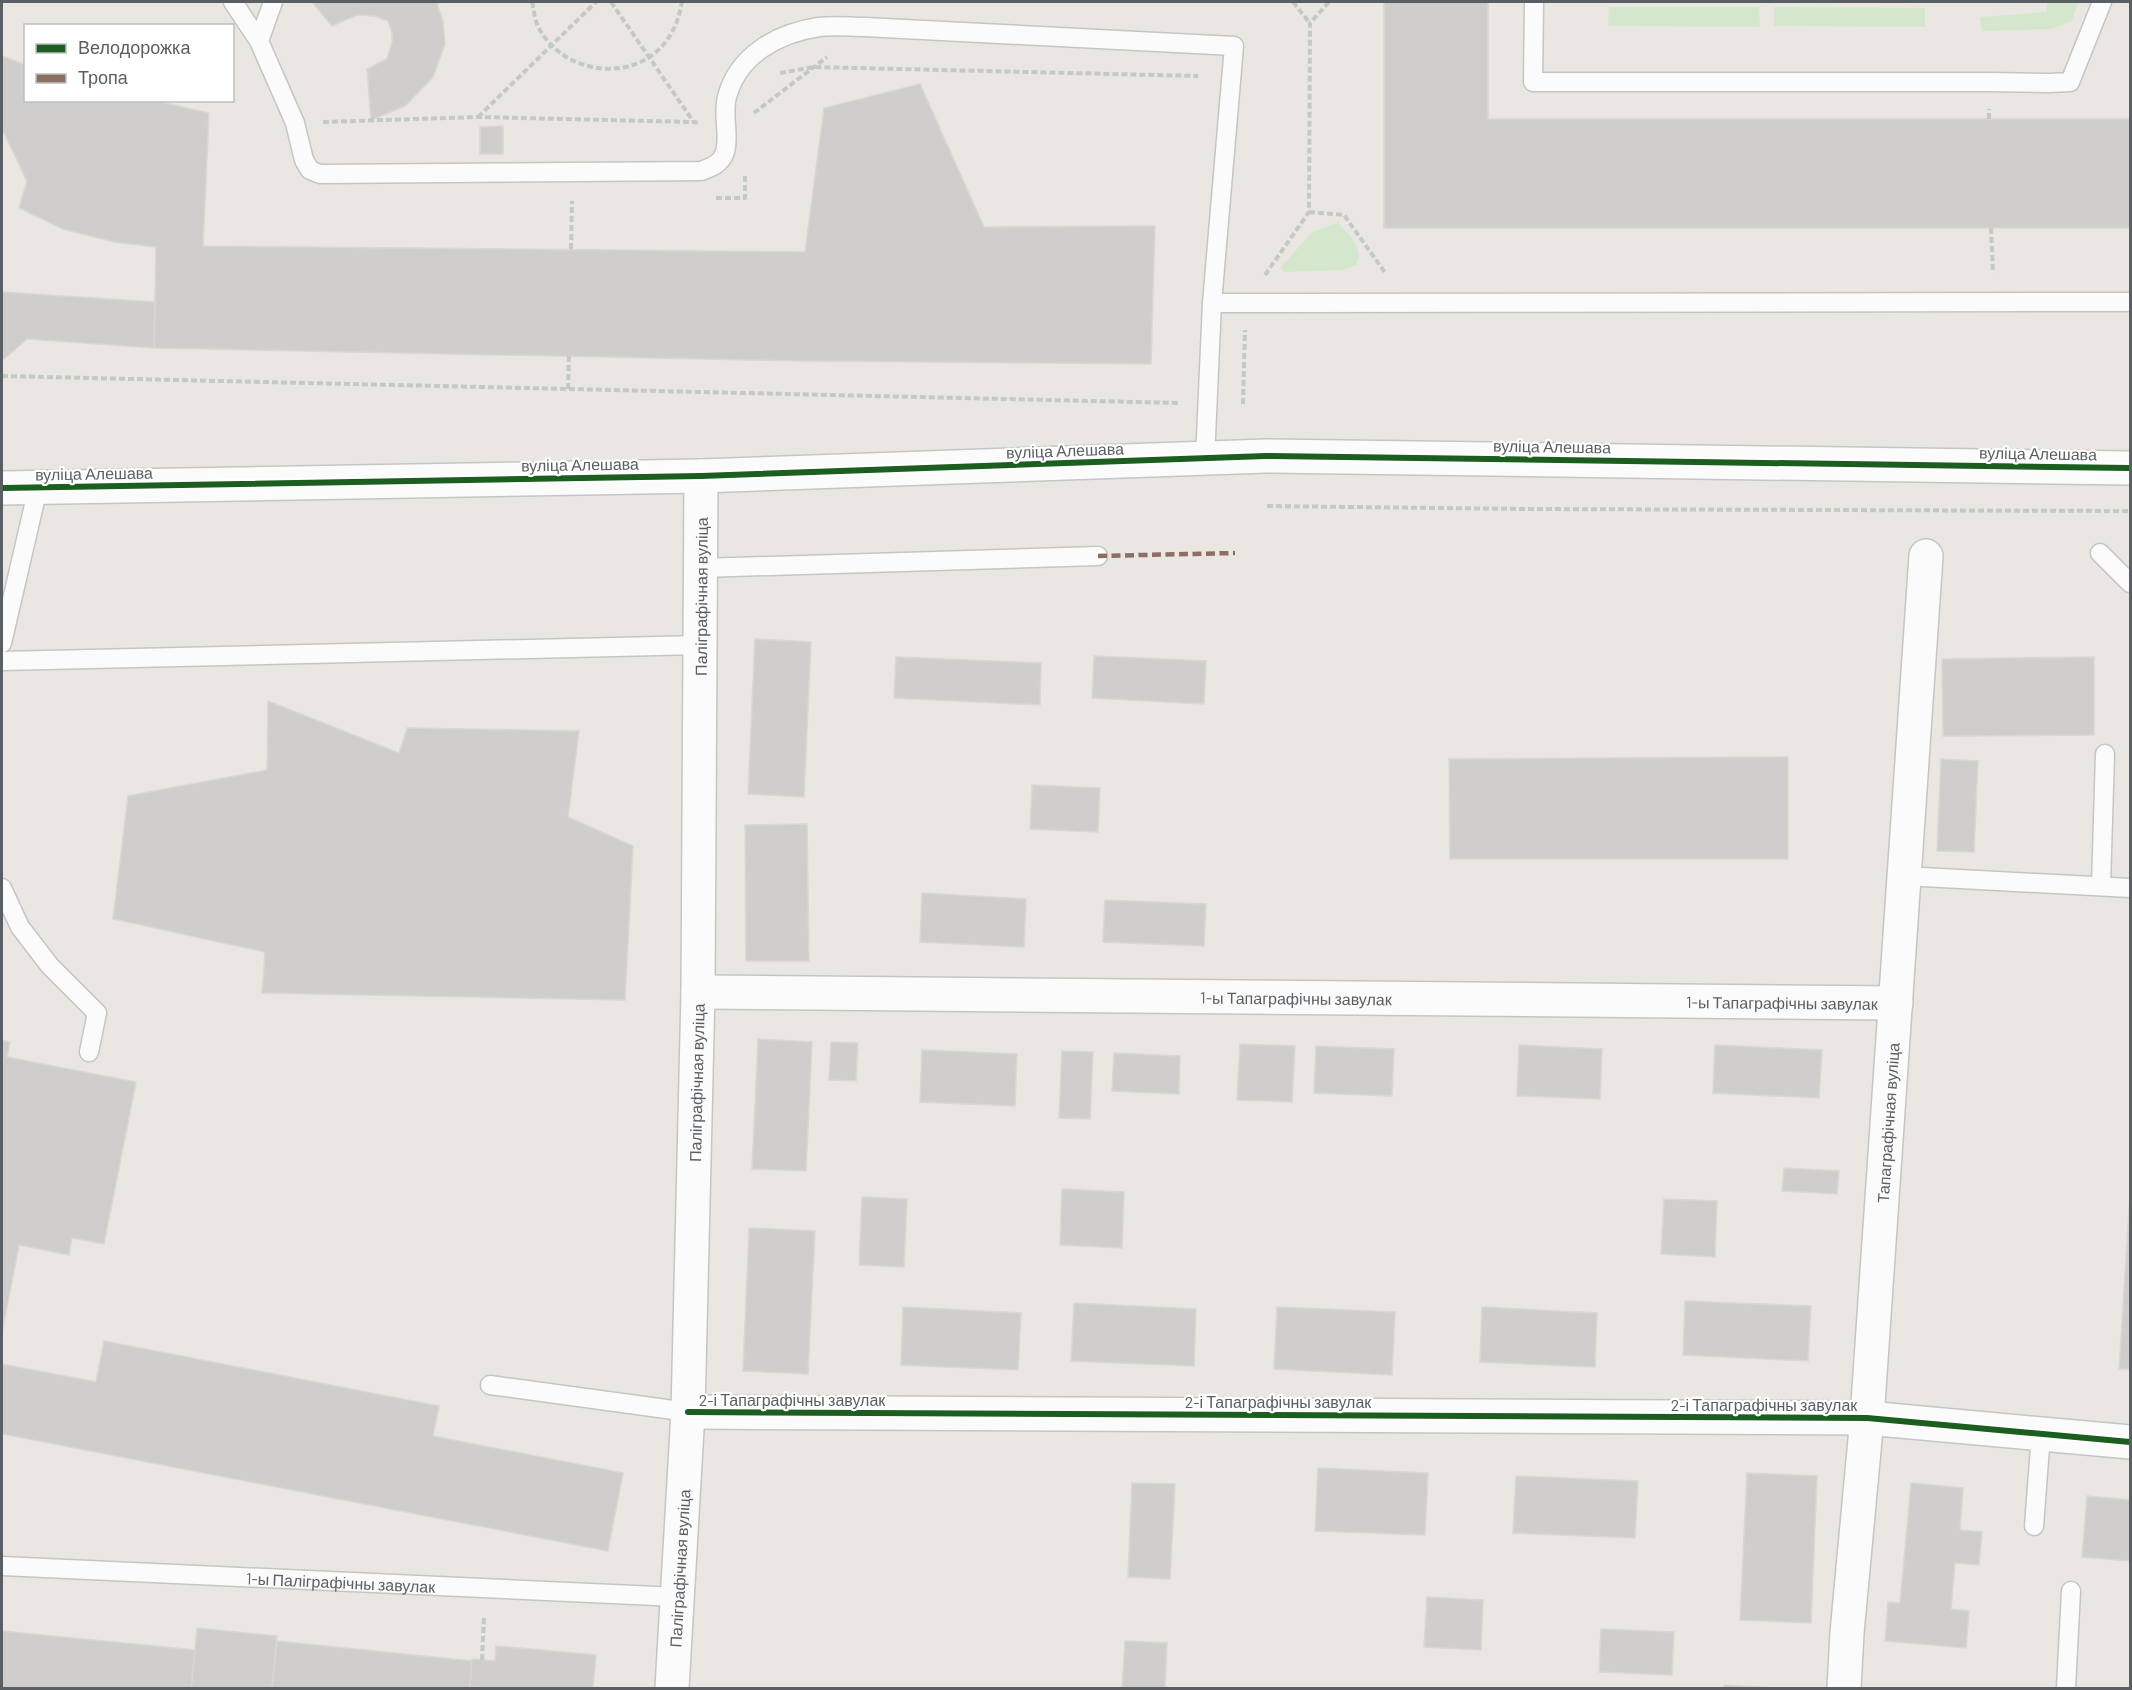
<svg xmlns="http://www.w3.org/2000/svg" width="2132" height="1690" font-family="Barlow,sans-serif">
  <style>
    .green { fill: #d4e7cc }
    .building { fill: #d0cecc; stroke: #dad6d2; stroke-width: 1.5 }
    .lines { fill: none; stroke-linecap: round; stroke-linejoin: round }
    .service-casing { stroke: #c5c5c4; stroke-width: 21 }
    .minor-casing { stroke: #c5c5c4; stroke-width: 36 }
    .path { stroke: #c3c9c4; stroke-width: 4; stroke-dasharray: 6 3; stroke-linecap: butt }
    .service { stroke: #fcfbfb; stroke-width: 18 }
    .minor { stroke: #fcfbfb; stroke-width: 33 }
    .quiet { stroke: #8d6e63; stroke-width: 4.5; stroke-dasharray: 9 4.5; stroke-linecap: butt }
    .cycleway-casing { stroke: #fff; stroke-width: 10 }
    .cycleway { stroke: #1b5e20; stroke-width: 6 }
    .labels { text-anchor: middle; dominant-baseline: central; stroke-width: 4.5; stroke-linejoin: round; paint-order: stroke }
    .street-label { font-size: 16px; fill: #595f63; stroke: #fff }
  </style>
  <rect width="100%" height="100%" fill="#eae7e3"/>
  <g class="green">
    <polygon points="2047,2 2078,2 2072,21 2051,29 1982,31 1980,17 2047,12"/>
    <polygon points="1609,7 1759,7 1760,27 1608,26"/>
    <polygon points="1774,7 1925,8 1925,27 1774,26"/>
    <path d="M1338,222C1348,235 1365,248 1356,265L1344,270L1284,272L1281,267L1311,233Z"/>
  </g>
  <g class="building">
    <polygon points="312,2 443,2 437,4 443,21 445,44 433,77 405,106 371,120 367,69 387,59 392,43 392,32 388,21 375,16 357,15 332,26"/>
    <polygon points="1384,2 1488,2 1488,119 2130,119 2130,228 1384,228"/>
    <polygon points="2,56 26,65 26,100 152,100 209,113 203,246 805,252 824,108 920,84 984,227 1155,226 1151,364 803,361 154,348 156,247 114,242 63,229 19,208 27,181 2,129"/>
    <polygon points="503,126 503,154 480,154 480,127"/>
    <polygon points="2,292 155,302 154,348 27,339 4,359 2,359"/>
    <polygon points="755,639 811,642 804,797 748,794"/>
    <polygon points="1094,656 1206,661 1204,704 1092,698"/>
    <polygon points="896,657 1041,663 1040,705 894,698"/>
    <polygon points="2094,657 2094,735 1943,736 1942,659"/>
    <polygon points="268,701 399,753 407,728 579,731 568,817 633,846 625,1000 262,993 265,952 113,919 128,796 267,770"/>
    <polygon points="1788,757 1788,859 1450,859 1449,759"/>
    <polygon points="1941,759 1978,761 1974,852 1937,851"/>
    <polygon points="1032,785 1100,788 1098,832 1030,829"/>
    <polygon points="807,824 809,961 746,961 745,825"/>
    <polygon points="922,893 1026,899 1024,947 920,942"/>
    <polygon points="1105,900 1206,904 1204,946 1103,942"/>
    <polygon points="758,1039 812,1042 806,1171 752,1169"/>
    <polygon points="2,1040 10,1042 7,1057 136,1082 104,1244 72,1238 69,1255 19,1245 2,1333"/>
    <polygon points="831,1042 858,1043 856,1081 829,1080"/>
    <polygon points="1240,1044 1295,1046 1292,1102 1237,1100"/>
    <polygon points="1519,1045 1602,1049 1600,1099 1517,1096"/>
    <polygon points="1715,1045 1822,1050 1819,1098 1713,1093"/>
    <polygon points="1316,1046 1394,1049 1392,1096 1314,1093"/>
    <polygon points="922,1050 1017,1054 1015,1106 920,1102"/>
    <polygon points="1062,1051 1093,1052 1090,1119 1059,1118"/>
    <polygon points="1114,1053 1180,1056 1179,1094 1112,1091"/>
    <polygon points="1784,1168 1839,1171 1837,1194 1782,1191"/>
    <polygon points="1062,1189 1124,1192 1122,1248 1060,1245"/>
    <polygon points="2130,1196 2130,1369 2119,1369"/>
    <polygon points="862,1197 907,1199 904,1267 859,1265"/>
    <polygon points="1664,1199 1717,1201 1715,1257 1661,1254"/>
    <polygon points="749,1228 815,1231 808,1374 743,1371"/>
    <polygon points="1685,1301 1811,1306 1808,1361 1683,1355"/>
    <polygon points="1074,1303 1196,1309 1194,1366 1071,1361"/>
    <polygon points="903,1307 1021,1313 1018,1370 901,1365"/>
    <polygon points="1277,1307 1395,1312 1392,1375 1274,1369"/>
    <polygon points="1482,1307 1597,1313 1595,1367 1480,1362"/>
    <polygon points="104,1341 439,1406 433,1436 623,1473 608,1551 2,1434 2,1364 96,1382"/>
    <polygon points="1318,1468 1428,1473 1425,1535 1315,1531"/>
    <polygon points="1747,1473 1817,1476 1811,1623 1740,1620"/>
    <polygon points="1516,1476 1638,1481 1635,1538 1513,1533"/>
    <polygon points="1132,1483 1175,1484 1170,1579 1128,1577"/>
    <polygon points="1911,1483 1963,1488 1960,1530 1982,1532 1979,1565 1955,1563 1951,1609 1969,1611 1966,1648 1885,1641 1888,1602 1900,1603"/>
    <polygon points="2087,1496 2130,1500 2130,1561 2082,1557"/>
    <polygon points="1427,1597 1483,1600 1481,1650 1424,1647"/>
    <polygon points="197,1628 277,1636 272,1688 191,1688"/>
    <polygon points="1601,1629 1674,1632 1672,1675 1599,1672"/>
    <polygon points="2,1631 195,1650 191,1688 2,1688"/>
    <polygon points="277,1641 472,1661 470,1688 272,1688"/>
    <polygon points="1125,1641 1167,1643 1165,1688 1122,1688"/>
    <polygon points="496,1646 596,1655 593,1688 489,1688 470,1687 472,1659 495,1661"/>
    <polygon points="1724,1685 1773,1688 1724,1688"/>
  </g>
  <g class="lines">
    <defs>
      <g id="service">
        <path d="M233,2L259,41L295,123L304,160L310,170L320,174L701,171C712,167 721,164 725,152C730,135 722,115 727,97C738,55 778,33 819,27C834,25 850,27 865,27L1234,46L1212,303L1205,459"/>
        <polyline points="1534,2 1533,82 1989,82 2050,83 2070,82 2102,2"/>
        <polyline points="259,41 273,2"/>
        <polyline points="1212,303 2130,302"/>
        <polyline points="2100,553 2130,583"/>
        <polyline points="701,568 1098,556"/>
        <polyline points="2,643 38,488"/>
        <polyline points="2,661 700,645"/>
        <polyline points="1904,876 2130,888"/>
        <polyline points="2101,886 2105,754"/>
        <polyline points="2,888 20,927 50,966 97,1013 89,1052"/>
        <polyline points="490,1385 688,1412"/>
        <polyline points="2034,1526 2041,1434"/>
        <path id="s1" d="M2,1566L678,1597"/>
        <polyline points="2066,1688 2071,1591"/>
      </g>
      <g id="minor">
        <polyline points="2,488 701,476 1266,456 2130,468"/>
        <path id="s2" d="M698,992L1896,1003"/>
        <polyline points="688,1412 1867,1418 2130,1442"/>
        <path id="s3" d="M672,1688L688,1412L698,992L701,476"/>
        <path id="s4" d="M1844,1688L1847,1633L1867,1418L1926,556"/>
      </g>
    </defs>
    <use href="#service" class="service-casing"/>
    <use href="#minor" class="minor-casing"/>
    <g class="path">
      <path d="M532,2C534,9 534,17 537,24C559,74 634,86 667,40C676,28 679,16 682,2"/>
      <polyline points="611,2 693,121"/>
      <polyline points="1293,2 1310,23"/>
      <polyline points="780,73 814,67 1198,76"/>
      <polyline points="754,113 827,57"/>
      <polyline points="478,117 596,2"/>
      <polyline points="1989,119 1989,109"/>
      <polyline points="323,122 478,117 694,122 699,123"/>
      <polyline points="716,198 745,198 745,175"/>
      <polyline points="1309,212 1344,215 1386,274"/>
      <polyline points="1991,228 1993,273"/>
      <polyline points="571,249 572,201"/>
      <polyline points="1265,275 1309,212 1310,23 1329,2"/>
      <polyline points="2,376 1180,403"/>
      <polyline points="568,389 569,356"/>
      <polyline points="1243,404 1245,330"/>
      <polyline points="1267,506 1525,509 2130,511"/>
      <polyline points="482,1660 484,1616"/>
    </g>
    <use href="#service" class="service"/>
    <use href="#minor" class="minor"/>
    <polyline class="quiet" points="1098,556 1235,553"/>
    <defs>
      <g id="cycleway">
        <polyline points="2,488 701,476 1266,456 2130,468"/>
        <polyline points="688,1412 1867,1418 2130,1442"/>
      </g>
    </defs>
    <use href="#cycleway" class="cycleway-casing"/>
    <use href="#cycleway" class="cycleway"/>
  </g>
  <g class="labels">
    <g class="street-label">
      <text transform="translate(1552 446) rotate(1)">вуліца Алешава</text>
      <text transform="translate(1065 450) rotate(-2)">вуліца Алешава</text>
      <text transform="translate(2038 453) rotate(1)">вуліца Алешава</text>
      <text transform="translate(580 464) rotate(-1)">вуліца Алешава</text>
      <text transform="translate(94 473) rotate(-1)">вуліца Алешава</text>
      <text stroke="none"><textPath href="#s3" startOffset="1092">Паліграфічная вуліца</textPath></text>
      <text stroke="none"><textPath href="#s2" startOffset="598">1-ы Тапаграфічны завулак</textPath></text>
      <text stroke="none"><textPath href="#s2" startOffset="1084">1-ы Тапаграфічны завулак</textPath></text>
      <text stroke="none"><textPath href="#s3" startOffset="606">Паліграфічная вуліца</textPath></text>
      <text stroke="none"><textPath href="#s4" startOffset="567">Тапаграфічная вуліца</textPath></text>
      <text x="792" y="1399">2-і Тапаграфічны завулак</text>
      <text x="1278" y="1401">2-і Тапаграфічны завулак</text>
      <text x="1764" y="1404">2-і Тапаграфічны завулак</text>
      <text stroke="none"><textPath href="#s3" startOffset="120">Паліграфічная вуліца</textPath></text>
      <text stroke="none"><textPath href="#s1" startOffset="339">1-ы Паліграфічны завулак</textPath></text>
    </g>
  </g>
  <rect width="2132" height="1690" fill="none" stroke="#595f63" stroke-width="6"/>
  <rect x="24" y="24" width="210" height="78" fill="#ffffff" stroke="#bdbfc1" stroke-width="1.5"/>
  <rect x="36" y="44" width="30" height="9" fill="#1b5e20" stroke="#bdbfc1" stroke-width="1.5"/>
  <text x="78" y="54" font-size="18" fill="#595f63">Велодорожка</text>
  <rect x="36" y="74" width="30" height="9" fill="#8d6e63" stroke="#bdbfc1" stroke-width="1.5"/>
  <text x="78" y="84" font-size="18" fill="#595f63">Тропа</text>
</svg>
